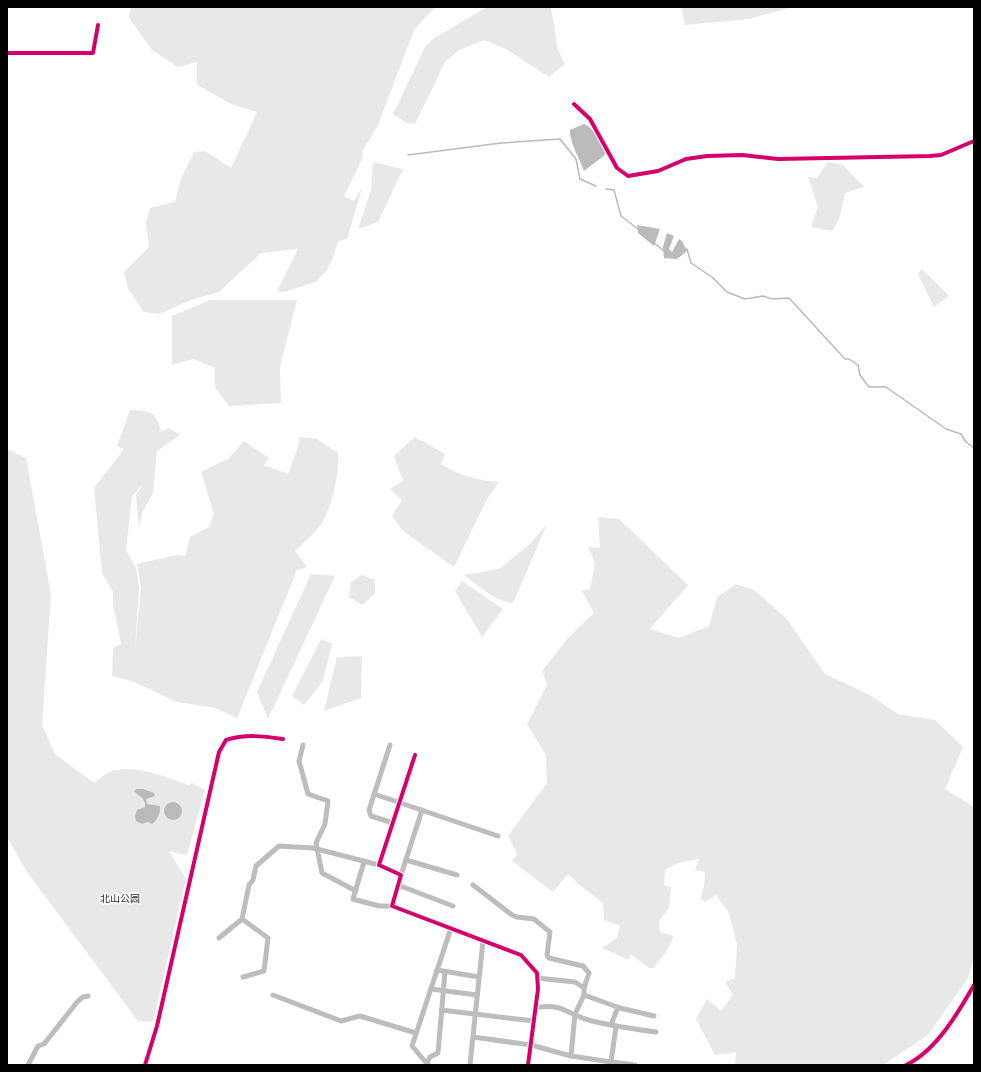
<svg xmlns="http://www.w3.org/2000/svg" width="981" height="1072" font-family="Helvetica,'Noto Sans SC',sans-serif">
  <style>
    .green { fill: #e8e8e8 }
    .water { fill: #bababa }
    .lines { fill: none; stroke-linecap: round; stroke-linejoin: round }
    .stream { stroke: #bababa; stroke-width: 1.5 }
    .minor { stroke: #bdbdbd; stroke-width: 5 }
    .tertiary { stroke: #bdbdbd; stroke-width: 6 }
    .cycleway-casing { stroke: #fff; stroke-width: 6 }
    .cycleway { stroke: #d6006c; stroke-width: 4 }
    .labels { text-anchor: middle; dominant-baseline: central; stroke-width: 3; stroke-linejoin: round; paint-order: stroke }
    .park-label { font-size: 10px; fill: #2d2d2d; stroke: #fff }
  </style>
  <rect width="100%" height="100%" fill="#fff"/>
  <g class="green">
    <polygon points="131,7 435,7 414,30 378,125 363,150 362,159 344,196 354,201 362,188 347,239 338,241 334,255 327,270 316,282 284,292 277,291 298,249 261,253 219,292 191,300 159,314 144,312 128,289 124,272 149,247 146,223 150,208 175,202 181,179 194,152 205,151 231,168 257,112 231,104 197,85 197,62 178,67 152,50 129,18"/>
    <polygon points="487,7 551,7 558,50 565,64 549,77 506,49 484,40 459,50 445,62 415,124 407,123 393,114 426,45 436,37"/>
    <polygon points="681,7 790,7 790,8 748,19 685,25"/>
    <polygon points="373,162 403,169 378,222 358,229 371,190"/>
    <polygon points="828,162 843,165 864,187 845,193 840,216 833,231 811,227 818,207 808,177 817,178"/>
    <polygon points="922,269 949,296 934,307 918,274"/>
    <polygon points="210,300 297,300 280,367 281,403 229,406 215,387 215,368 193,359 172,365 172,316"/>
    <path d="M130,410C149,411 157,411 161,432L169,428L180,435L157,451L153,493L142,513L139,529L136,495L144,483L132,496L126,550L136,568L139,588L135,649L141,587L137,564L177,555L185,556L190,537L209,527L214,514L201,472L229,458L244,441L269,458L264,465L288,474L299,444V437L317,439L338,453C340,472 331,512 319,527C312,536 303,543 295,551L307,567L297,570L237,718L215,708L177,702L132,681L112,676L113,648L121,644L113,604V592L102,573L94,488L124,449L117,446Z"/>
    <path d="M415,437L445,454L441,464C461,476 475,480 499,482L487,499L454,567L403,531L392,516L402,500L390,489L403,481L394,456Z"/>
    <path d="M7,449L26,458L51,594L42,725L55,754L94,783C99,779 106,773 112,771C137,764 166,778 189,785L192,783L205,790L187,855L169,851L186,879L153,1022L138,1021L27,872L7,837Z"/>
    <polygon points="598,517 619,519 688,585 650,629 679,638 709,626 717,597 736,584 754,590 786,618 825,674 868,694 898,714 935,720 963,747 945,789 974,807 974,959 968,978 928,1035 883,1065 735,1065 736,1052 715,1055 696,1019 707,999 721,1011 733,995 725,982 735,978 737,945 729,913 716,895 705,902 700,899 704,887 705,872 695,870 699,859 678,863 665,870 664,885 671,888 669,907 659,922 660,932 674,936 667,951 654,968 649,968 630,954 629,960 602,948 617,938 620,926 604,920 603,903 582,887 568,874 553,892 512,861 517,854 508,836 547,783 546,755 527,724 547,685 542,671 568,638 594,613 582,591 590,589 595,563 588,547 600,548"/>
    <path d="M547,524L513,603C494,601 479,586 464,575L499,569L530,544Z"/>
    <polygon points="311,574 335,576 268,719 257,692"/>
    <polygon points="362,575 375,580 375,594 362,605 349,597 351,582"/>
    <polygon points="462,581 503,609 482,637 455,591"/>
    <polygon points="321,639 332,644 323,681 304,705 292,696"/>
    <polygon points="362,656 361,698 324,711 337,657"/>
  </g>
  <g class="water">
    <path d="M584,124C594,128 604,145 605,155L584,171C580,159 569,141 570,130Z"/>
    <polygon points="637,225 660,229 654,246 638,233"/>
    <polygon points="667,233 674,236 669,249 672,252 679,239 682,241 687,251 677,259 664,258 663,247"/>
    <path d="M136,789H143L154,793L155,796L146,799L147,804L160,806C161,812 157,821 152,824L148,822L142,824L136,821L135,816L137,810L145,807C146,797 139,797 134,791Z"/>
    <circle cx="173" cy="811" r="9"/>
  </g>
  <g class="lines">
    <g class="stream">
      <polyline points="408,155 501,143 560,139 576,159 580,179 596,186"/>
      <polyline points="606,189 614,190 621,216 638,229"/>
      <polyline points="653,242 664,251"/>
      <polyline points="685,250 687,249 691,263 712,277 727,292 745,299 763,296 772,299 789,298 845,359 849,359 858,365 860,375 869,387 886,387 946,429 961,434 966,442 974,448"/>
    </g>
    <g class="minor">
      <polyline points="7,53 93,53 98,25"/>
      <polyline points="574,104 590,119 617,168 628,176 658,171 686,159 707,156 742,155 778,159 930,156 941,155 974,141"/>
      <polyline points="303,745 299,761 308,794 328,801 325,824 316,843 322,873 356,891"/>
      <polyline points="390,745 369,810 371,816 393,823"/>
      <polyline points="415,755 379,865 401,875 392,906 521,955 537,973 538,989 528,1065"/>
      <polyline points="374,794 498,836"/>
      <polyline points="406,860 457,875"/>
      <polyline points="364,862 353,899 379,906 392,906"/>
      <polyline points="401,875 422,810"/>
      <polyline points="398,885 453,906"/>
      <polyline points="473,885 512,915 517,917 534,919 550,932 547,955 549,958 583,966 589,973 584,988"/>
      <polyline points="242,919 268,938 264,971 243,977"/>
      <polyline points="219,938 242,919 249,885 253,880 256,866 279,846 313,848 379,865"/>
      <polyline points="437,970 479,977"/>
      <polyline points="537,978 575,982 584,988 584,995 620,1008 654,1016"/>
      <polyline points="431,989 477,995"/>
      <polyline points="273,995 341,1021 360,1016 416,1033"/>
      <path d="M535,1008C562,1002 568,1015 592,1021C613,1026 634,1029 656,1032"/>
      <polyline points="441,1010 534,1021"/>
      <polyline points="611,1025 618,1007"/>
      <polyline points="616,1027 611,1062 635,1065"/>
      <polyline points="473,1037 531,1045 571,1056 611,1062"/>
      <polyline points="571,1056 575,1014 584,995"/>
      <polyline points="427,1063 430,1057 438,1053 445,972"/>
      <polyline points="28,1065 38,1046 44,1044 78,1001 83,997 88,996"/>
      <path d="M145,1065L157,1026L219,752L226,740C245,734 263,736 283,739"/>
      <polyline points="428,1065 412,1046 451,928"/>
      <polyline points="470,1065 483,941"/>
    </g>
    <path class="tertiary" d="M906,1065C936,1051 958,1013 974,985"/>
    <defs>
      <g id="cycleway">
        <polyline points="7,53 93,53 98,25"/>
        <polyline points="574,104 590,119 617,168 628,176 658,171 686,159 707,156 742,155 778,159 930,156 941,155 974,141"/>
        <polyline points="415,755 379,865 401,875 392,906 521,955 537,973 538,989 528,1065"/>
        <path d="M145,1065L157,1026L219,752L226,740C245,734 263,736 283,739"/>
        <path d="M906,1065C936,1051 958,1013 974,985"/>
      </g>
    </defs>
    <use href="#cycleway" class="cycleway-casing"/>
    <use href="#cycleway" class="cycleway"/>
  </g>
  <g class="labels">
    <g class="park-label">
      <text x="120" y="898">北山公园</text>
    </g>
  </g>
  <rect width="981" height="1072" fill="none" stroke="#000000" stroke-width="16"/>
</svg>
